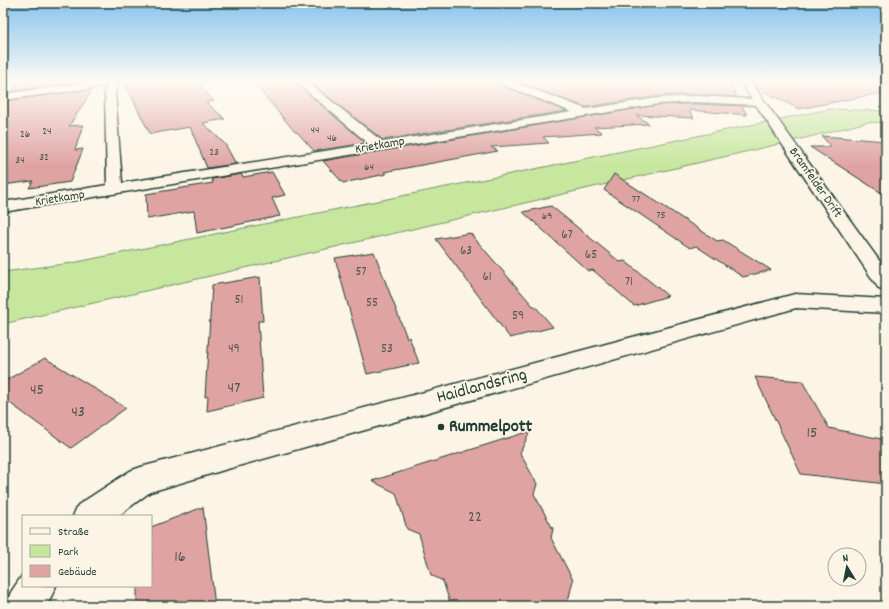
<svg xmlns="http://www.w3.org/2000/svg" width="889" height="609" font-family="Dekko,sans-serif">
  <style>
    .green { fill: #c7e79f; stroke: #73926a }
    .building { fill: #dfa4a2; stroke: #1f3d34 }
    .lines { fill: none; stroke-linecap: round; stroke-linejoin: round }
    .minor-casing { stroke: #1f3d34; stroke-width: 3 }
    .minor { fill: #fcf5e5; fill-rule: evenodd }
    .poi-dot { fill: #1f3d34; stroke: #fcf5e5; stroke-width: 1.5 }
    .labels { text-anchor: middle; dominant-baseline: central; stroke-width: 3.5; stroke-linejoin: round; paint-order: stroke }
    .far-number-label { font-size: 11px; fill: #4f5750 }
    .far-street-label { font-size: 13px; fill: #1f3d34; stroke: #fcf5e5 }
    .number-label { font-size: 13px; fill: #4f5750 }
    .near-number-label { font-size: 16px; fill: #4f5750 }
    .near-street-label { font-size: 18px; fill: #1f3d34; stroke: #fcf5e5 }
    .near-poi-label { font-size: 18px; font-weight: bold; fill: #1f3d34; stroke: #fcf5e5; text-anchor: start }
  </style>
  <rect width="100%" height="100%" fill="#fcf5e5"/>
  <filter id="ink" filterUnits="userSpaceOnUse"><feTurbulence type="fractalNoise" baseFrequency=".025" numOctaves="2"/><feDisplacementMap in="SourceGraphic" scale="8" xChannelSelector="R" yChannelSelector="G"/><feConvolveMatrix kernelMatrix="1 2 1 2 8 2 1 2 1" color-interpolation-filters="sRGB"/></filter>
  <g filter="url(#ink)">
    <polygon class="green" points="830,109 886,111 886,123 868,122 805,138 3,324 3,272 72,263"/>
    <g class="building">
      <polygon points="19,81 89,81 12,91"/>
      <polygon points="124,81 196,81 214,101 206,102 225,119 203,123 225,144 236,164 207,168 190,127 150,134"/>
      <polygon points="252,81 294,81 366,143 314,151 297,132 295,132"/>
      <polygon points="308,81 496,81 498,84 566,111 383,140"/>
      <polygon points="515,81 728,81 737,97 695,94 658,96 586,107"/>
      <polygon points="752,81 886,81 886,92 799,109 757,88"/>
      <polygon points="93,89 69,126 83,125 75,150 83,149 70,182 29,188 33,181 3,185 3,104 5,101"/>
      <polygon points="695,104 742,106 747,115 689,110 694,118 636,115 649,124 594,127 602,133 543,137 549,143 491,147 498,151 384,172 386,174 343,183 323,161 658,105"/>
      <polygon points="822,136 886,141 886,196 810,147 831,147"/>
      <polygon points="272,172 285,195 272,198 280,216 197,233 194,211 147,219 146,194 213,183 212,179 241,174 243,177"/>
      <polygon points="614,174 717,241 723,240 771,270 743,277 696,246 690,248 604,190"/>
      <polygon points="551,206 620,262 625,261 668,296 634,306 593,270 588,271 523,212"/>
      <polygon points="470,233 533,306 535,306 553,327 510,338 436,239"/>
      <polygon points="374,252 407,338 409,337 419,363 367,374 335,258"/>
      <polygon points="260,277 263,321 258,321 263,398 207,411 208,396 205,397 212,285"/>
      <polygon points="45,358 102,393 126,408 71,448 3,398 3,382"/>
      <polygon points="755,377 802,381 829,428 886,440 886,484 801,474"/>
      <polygon points="530,431 520,453 537,484 534,494 553,529 551,538 573,580 567,606 451,606 443,581 431,575 419,534 407,529 396,493 372,481"/>
      <polygon points="203,507 215,606 137,606 137,586 151,586 151,527"/>
    </g>
    <g class="lines">
      <defs>
        <g id="minor">
          <polygon points="100,81 119,81 115,92 122,183 369,144 295,81 306,81 383,142 572,112 499,83 497,81 511,81 586,109 658,98 695,96 752,99 740,81 750,81 886,270 886,291 879,289 756,105 695,102 658,104 3,212 3,202 107,185 105,92 107,86 3,100 3,94"/>
          <polygon points="795,294 886,299 886,313 796,308 224,470 150,492 118,516 73,516 78,505 130,471 141,467"/>
          <polygon points="23,574 23,586 56,586 47,606 6,606 11,592"/>
        </g>
      </defs>
      <use href="#minor" class="minor-casing"/>
      <use href="#minor" class="minor"/>
    </g>
  </g>
  <linearGradient id="sky" x2="0" y2="1"><stop stop-color="#87c4ee"/><stop offset="0.49" stop-color="#fefaf3"/><stop offset="1" stop-color="#fefaf3" stop-opacity="0"/></linearGradient>
  <rect width="889" height="166" fill="url(#sky)"/>
  <circle class="poi-dot" cx="441" cy="427" r="4"/>
  <g class="labels">
    <g class="far-number-label">
      <text x="315" y="131">44</text>
      <text x="47" y="132">24</text>
      <text x="25" y="135">26</text>
      <text x="332" y="139">46</text>
      <text x="214" y="153">23</text>
      <text x="44" y="158">32</text>
      <text x="20" y="161">34</text>
      <text x="369" y="168">64</text>
      <text x="636" y="200">77</text>
      <text x="661" y="216">75</text>
      <text x="547" y="217">69</text>
    </g>
    <g class="far-street-label">
      <text transform="translate(380 146) rotate(-10)">Krietkamp</text>
      <text transform="translate(815 183) rotate(55)">Bramfelder Drift</text>
      <text transform="translate(60 199) rotate(-9)">Krietkamp</text>
    </g>
    <g class="number-label">
      <text x="567" y="235">67</text>
      <text x="466" y="251">63</text>
      <text x="591" y="255">65</text>
      <text x="361" y="272">57</text>
      <text x="487" y="277">61</text>
      <text x="629" y="282">71</text>
      <text x="239" y="300">51</text>
      <text x="372" y="303">55</text>
      <text x="518" y="316">59</text>
      <text x="234" y="349">49</text>
      <text x="387" y="349">53</text>
    </g>
    <g class="near-number-label">
      <text x="234" y="388">47</text>
      <text x="37" y="390">45</text>
      <text x="78" y="412">43</text>
      <text x="812" y="433">15</text>
      <text x="475" y="517">22</text>
      <text x="180" y="557">16</text>
    </g>
    <g class="near-street-label">
      <text transform="translate(482 387) rotate(-15)">Haidlandsring</text>
    </g>
    <g class="near-poi-label">
      <text x="449" y="427">Rummelpott</text>
    </g>
  </g>
  <rect width="889" height="609" fill="none" stroke="#fcf5e5" stroke-width="16"/>
  <rect x="8" y="8" width="873" height="593" fill="none" stroke="#1f3d34" stroke-width="1.5" filter="url(#ink)"/>
  <rect x="22" y="515" width="130" height="72" fill="#fcf5e5" stroke="#a4ab9e"/>
  <rect x="30" y="528" width="20" height="6" fill="#fcf5e5" stroke="#a4ab9e"/>
  <text x="58" y="535" font-size="12" fill="#1f3d34">Straße</text>
  <rect x="30" y="545" width="20" height="12" fill="#c7e79f" stroke="#a4ab9e"/>
  <text x="58" y="555" font-size="12" fill="#1f3d34">Park</text>
  <rect x="30" y="565" width="20" height="12" fill="#dfa4a2" stroke="#a4ab9e"/>
  <text x="58" y="575" font-size="12" fill="#1f3d34">Gebäude</text>
  <g transform="translate(847 567) rotate(350)"><circle r="19" fill="#fcf5e5" stroke="#a4ab9e"/>
  <path d="M0-3L7 15L0 10L-7 15Z" fill="#1f3d34"/>
  <text y="-6" font-size="11" font-weight="bold" text-anchor="middle" fill="#1f3d34">N</text>
  </g>
</svg>
